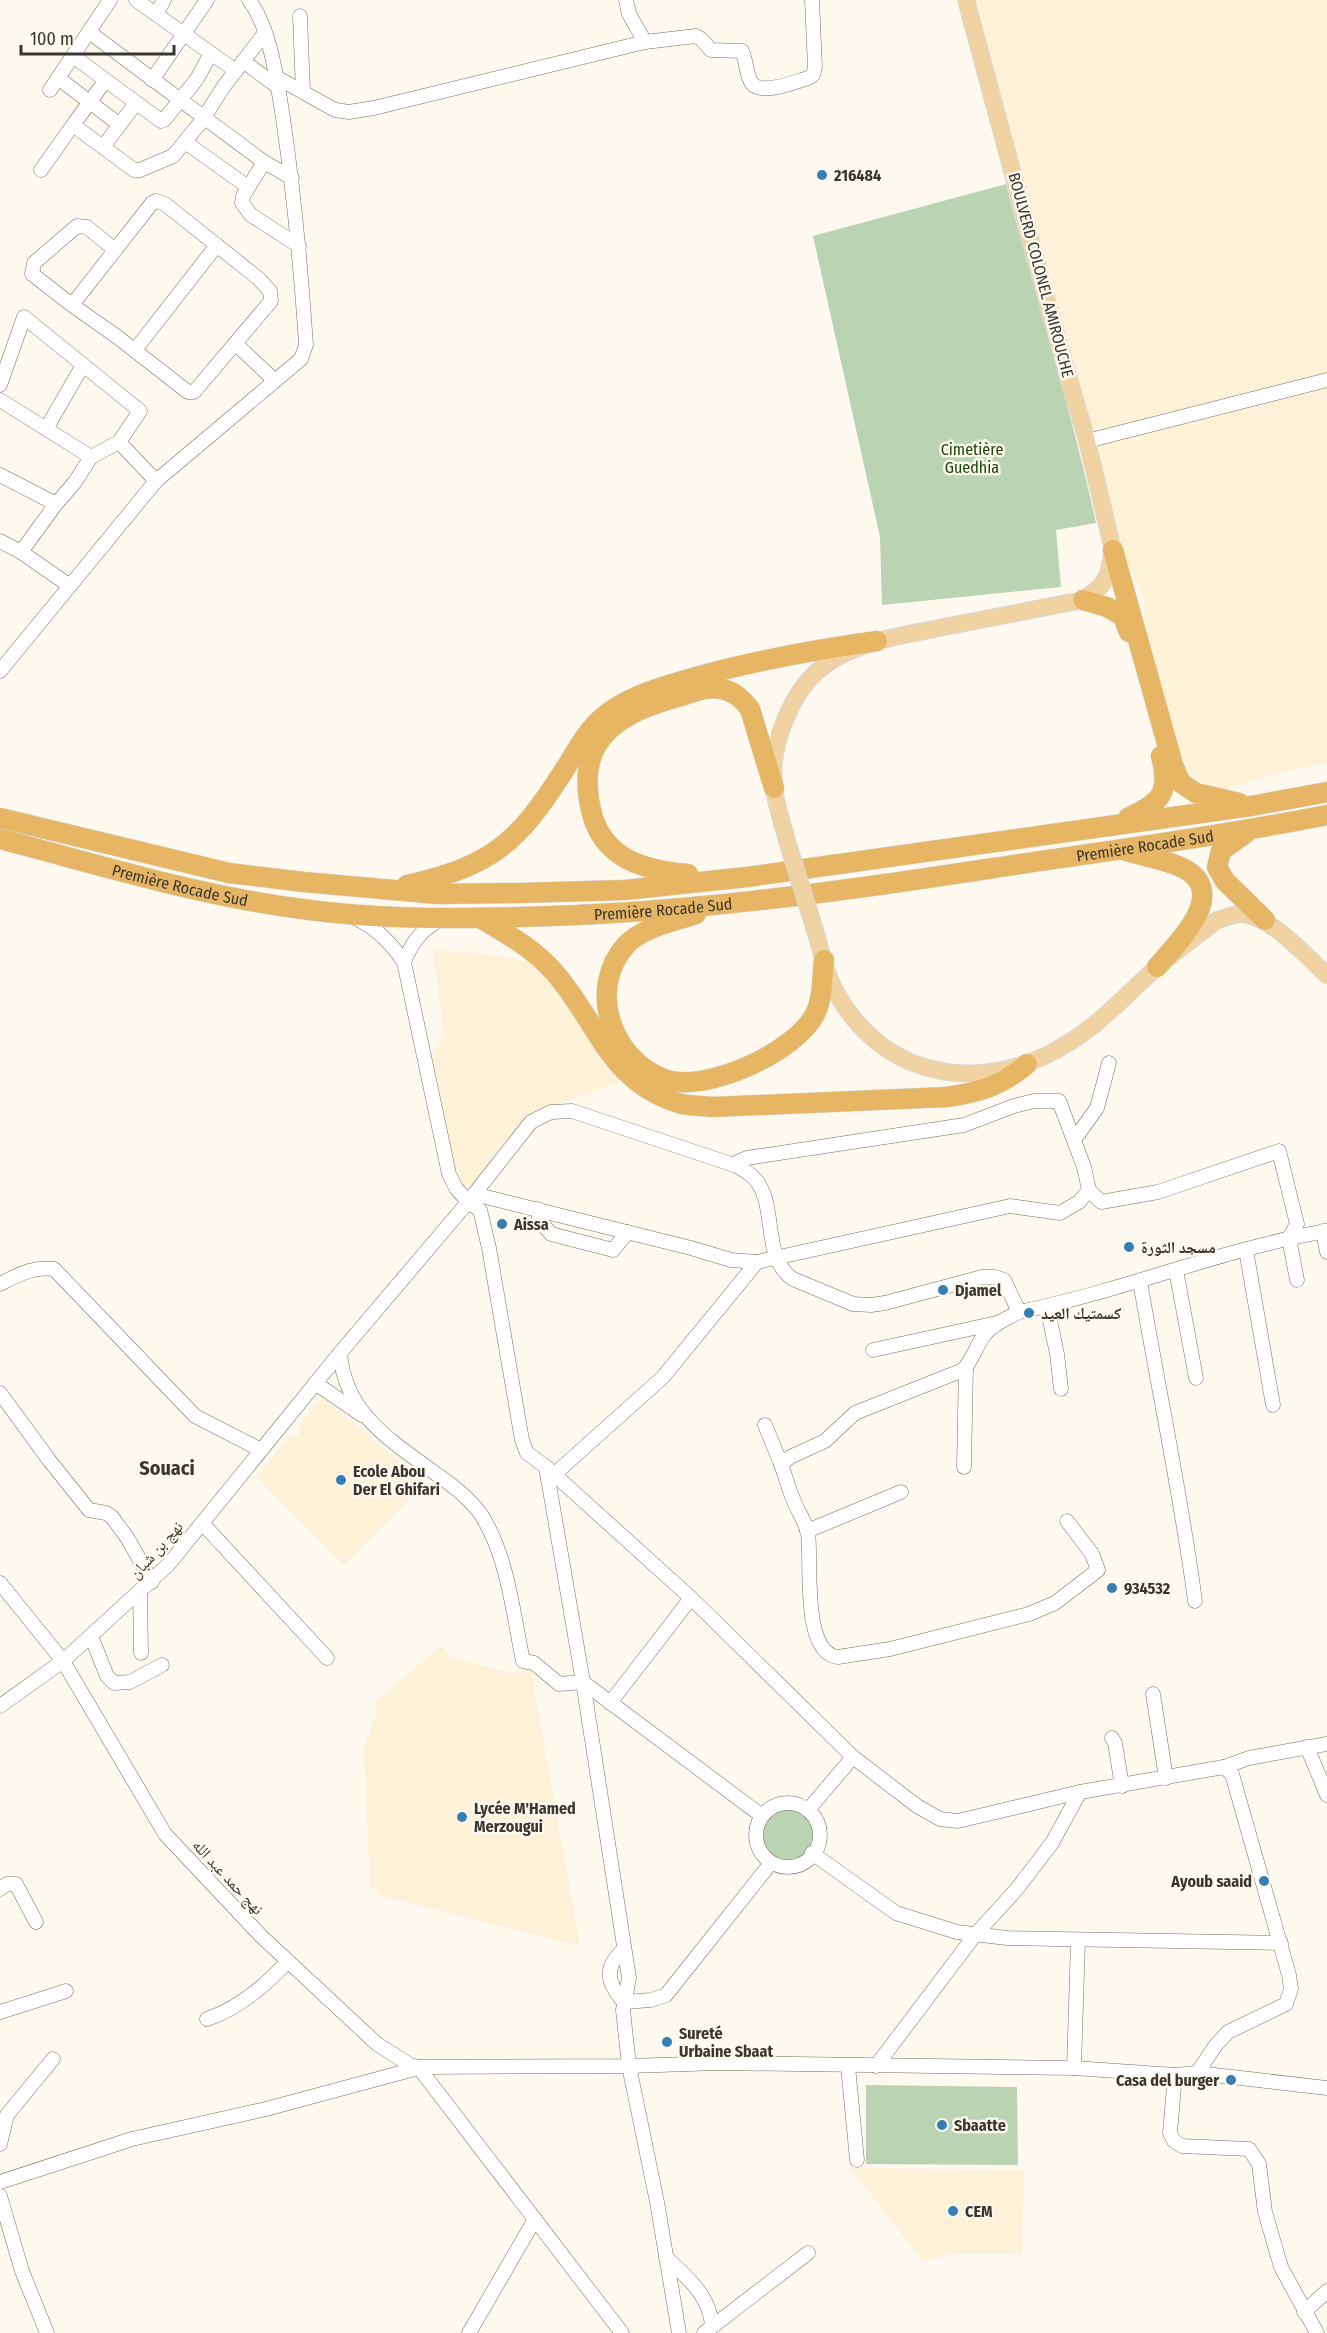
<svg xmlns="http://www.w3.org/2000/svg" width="1327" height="2333" font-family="'Fira Sans Condensed','Noto Naskh Arabic',sans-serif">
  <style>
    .built { fill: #fdf1d8 }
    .green { fill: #bad3b2 }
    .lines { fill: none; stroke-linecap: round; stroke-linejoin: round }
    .minor-casing { stroke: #776f60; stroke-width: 15 }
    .major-casing { stroke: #d7d7d5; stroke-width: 18 }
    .highway-casing { stroke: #d7d7d5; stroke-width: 21 }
    .minor { stroke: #fff; stroke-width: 14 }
    .major { stroke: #f1d3a3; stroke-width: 16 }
    .highway { stroke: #e7b665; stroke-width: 20 }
    .major-bridge-casing { stroke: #d7d7d5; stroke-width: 18; stroke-linecap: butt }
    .major-bridge { stroke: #f1d3a3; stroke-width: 16 }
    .poi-dot { fill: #357fb2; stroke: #fef9ee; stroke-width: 2 }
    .labels { text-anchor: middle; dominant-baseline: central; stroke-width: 5; stroke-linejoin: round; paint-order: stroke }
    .poi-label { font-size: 16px; font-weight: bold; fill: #39362f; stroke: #fef9ee; text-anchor: start }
    .street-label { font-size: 16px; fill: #39362f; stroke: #fef9ee }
    .park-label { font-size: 16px; fill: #1a4705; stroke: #fef9ee }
    .quarter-label { font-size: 20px; font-weight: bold; fill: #39362f; stroke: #fef9ee }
  </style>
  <rect width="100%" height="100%" fill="#fef9ee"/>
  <g class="built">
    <polygon points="974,0 1327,0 1327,763 1282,772 1219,791 1191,777 1175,749 1146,638 1144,599 1127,562 1092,441"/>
    <polygon points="433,950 487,954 539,963 620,1082 530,1114 472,1185 457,1186 433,1055 444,1035"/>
    <polygon points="322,1398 426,1483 344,1565 257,1477 290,1436 296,1437 302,1429 300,1424"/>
    <polygon points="442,1645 451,1657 511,1673 531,1670 580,1946 380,1895 370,1885 364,1748 378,1709 373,1704"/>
    <polygon points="850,2168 1024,2170 1022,2254 950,2254 923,2261"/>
  </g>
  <g class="green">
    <path d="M1006,184C1036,297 1071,409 1096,523L1056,530L1061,587L882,605L880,537L813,236Z"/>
    <circle cx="788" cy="1835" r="26"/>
    <polygon points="866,2085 1017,2087 1018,2165 866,2164"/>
  </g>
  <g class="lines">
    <defs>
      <g id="minor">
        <polyline points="136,0 236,71"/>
        <polyline points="626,0 629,14 645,42"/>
        <polyline points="156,14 164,0"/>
        <polyline points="300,16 303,92"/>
        <polyline points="89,32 264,162 243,196 242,203 251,215 299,246"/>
        <polyline points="73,56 161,121 164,120 197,79 211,53"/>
        <polyline points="243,61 278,87"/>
        <path d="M276,77L335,110L349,112L374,108L645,42L696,36L701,39L711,50L742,51C746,60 746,71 750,80C757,98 794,82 808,78L813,75L815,67L812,0"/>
        <polyline points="58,78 120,125"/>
        <polyline points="152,80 207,0"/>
        <polyline points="50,90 110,0"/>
        <polyline points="73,125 105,81"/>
        <polyline points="185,142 248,187"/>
        <polyline points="103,147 136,103"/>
        <polyline points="264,162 292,178"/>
        <polyline points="41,170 73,125 134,170 140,170 173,156 201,122 224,86 265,33"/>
        <polyline points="72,305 152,203 156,201 165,204 259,279 270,291 271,301 194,392 188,392 116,336 72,305 32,274 34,263 77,226 87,227 115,250"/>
        <polyline points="236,344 275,381"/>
        <polyline points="135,350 217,245"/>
        <polyline points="0,385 24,317 140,411 119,442 156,481"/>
        <polyline points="0,400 91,457 75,482 56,504"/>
        <polyline points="46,429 83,365"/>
        <polyline points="1087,441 1327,380"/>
        <polyline points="91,457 119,442"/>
        <polyline points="0,475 56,504 21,552 70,586"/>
        <polyline points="0,541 21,552"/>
        <path d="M0,671L156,481L301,359L306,345C301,269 294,194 283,118C277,82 271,29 249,0"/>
        <path d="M404,962C412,942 422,929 441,919"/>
        <polyline points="1074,1140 1097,1108 1109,1063"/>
        <polyline points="1089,1190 1101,1202 1158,1192 1279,1151 1297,1224 1289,1238 1297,1280"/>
        <polyline points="474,1194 691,1248 731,1260 757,1262 1010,1206 1060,1213 1079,1202 1089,1190 1084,1167 1059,1101 1034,1101 1014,1106 964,1125 747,1158 733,1164"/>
        <polyline points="538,1209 539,1220 551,1234 613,1250 628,1232"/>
        <polyline points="1323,1231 1327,1252"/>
        <polyline points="1246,1250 1273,1405"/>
        <polyline points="1176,1270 1196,1378"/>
        <path d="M1140,1281C1158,1388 1181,1494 1195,1601"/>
        <path d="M0,1284C18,1275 33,1266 54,1269L195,1416L261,1450"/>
        <polyline points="1047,1306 1057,1354 1061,1389"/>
        <path d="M1019,1312C1008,1318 994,1323 986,1333C976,1344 974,1359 963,1370L855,1413L825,1441L790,1457L781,1464C786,1478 790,1494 797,1508C801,1516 806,1524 808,1533C812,1561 801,1653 838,1657L890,1649L1029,1614L1055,1603L1098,1570L1092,1554L1067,1521"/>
        <polyline points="873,1350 997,1323"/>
        <path d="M340,1353C345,1415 393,1442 439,1476C455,1487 471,1500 482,1516C508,1558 513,1613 523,1661L534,1663L559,1684L583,1682L762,1816"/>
        <polyline points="315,1383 362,1415"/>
        <polyline points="0,1393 49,1460 89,1510 106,1513 112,1517 128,1539 152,1582"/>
        <polyline points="765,1425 781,1464"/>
        <polyline points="546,1467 583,1682 629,1978 623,2010 629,2066 657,2202 679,2333"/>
        <polyline points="964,1467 966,1367"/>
        <polyline points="548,1480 663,1377 757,1262"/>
        <polyline points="202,1523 327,1658"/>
        <polyline points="807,1531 901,1492"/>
        <polyline points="0,1583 63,1661 165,1834 261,1936 377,2044 410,2065 420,2067"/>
        <polyline points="140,1592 141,1653"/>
        <polyline points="91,1636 107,1676 114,1683 130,1682 162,1665"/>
        <polyline points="1153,1694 1166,1778"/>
        <polyline points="610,1703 691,1598"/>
        <path d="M0,1706L63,1661L168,1565L340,1353L468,1202L456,1188L449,1174L404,962C391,943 376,927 355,918"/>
        <polyline points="1112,1738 1115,1743 1122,1786"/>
        <polyline points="1307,1747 1327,1795"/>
        <polyline points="1224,1767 1249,1758 1327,1744"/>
        <circle cx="788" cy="1835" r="32"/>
        <polyline points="808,1810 853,1757"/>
        <polyline points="812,1853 896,1913 957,1932 1007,1938 1281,1943"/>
        <polyline points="0,1889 7,1884 16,1884 36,1922"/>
        <path d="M624,1949C604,1967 606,1982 624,2002L651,2000L666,1995L771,1863"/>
        <polyline points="0,2012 66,1991"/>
        <path d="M207,2019C238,2009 266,1985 288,1961"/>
        <polyline points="848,2066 857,2160"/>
        <polyline points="876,2066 975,1935 1016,1890 1052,1843 1080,1792"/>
        <polyline points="419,2068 622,2333"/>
        <polyline points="1074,2068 1078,1940"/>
        <path d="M1197,2073L1216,2045L1228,2032L1286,2004L1291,1989L1289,1975L1232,1774L1224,1767L1080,1792L958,1821L940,1819L917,1806L853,1757L691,1598L546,1467L527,1453L522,1440L489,1248L480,1210L468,1202L531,1122L551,1112L572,1111L737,1166C742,1169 748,1172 753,1177C779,1202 760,1257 793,1279L853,1304L871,1305L885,1303L982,1277H995L1004,1280L1019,1312C1123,1291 1223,1249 1327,1231"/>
        <polyline points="1175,2075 1170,2133 1174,2141 1182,2146 1249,2149 1259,2164 1265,2212 1281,2267 1317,2333"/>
        <polyline points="0,2144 7,2115 53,2059"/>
        <polyline points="0,2182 132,2139 266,2109 422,2067 629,2066 718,2063 1074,2068 1175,2075 1197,2073 1327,2088"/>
        <polyline points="0,2196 22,2271 47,2333"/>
        <path d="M666,2257C687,2278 710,2295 712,2326"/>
        <polyline points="1304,2312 1327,2291"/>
        <polyline points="469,2333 535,2219"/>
        <polyline points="704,2333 808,2253"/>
      </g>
      <g id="major">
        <path d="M787,841C783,824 776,806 774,788C769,744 793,684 831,661C865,640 906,635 944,627C991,618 1037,609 1083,600L1101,586L1108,574L1113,550L1087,441L1059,345L966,0"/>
        <path d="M815,930C820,947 824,966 831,982C877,1080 983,1098 1070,1042C1102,1022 1128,993 1156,968C1176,951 1197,936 1217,920C1224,918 1232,915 1240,914C1270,914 1305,956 1327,975"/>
      </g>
      <g id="highway">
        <polyline points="1113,550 1173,765 1181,783 1196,793 1239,803"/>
        <polyline points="1083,600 1107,607 1123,616 1129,632"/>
        <polyline points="0,818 229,873 304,882 438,894 519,893 625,890 747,877 1251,806 1327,792"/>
        <path d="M1128,818C1160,802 1171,795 1161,756"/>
        <polyline points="1246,833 1221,851 1217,867 1225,881 1265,920"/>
        <path id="s1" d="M0,839C100,865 199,896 302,909C373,919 446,919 518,917C675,914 832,893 987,869C1101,852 1215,837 1327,815"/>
        <path d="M1126,851C1143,856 1160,859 1176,865C1235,888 1180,940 1157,967"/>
        <path d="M688,874C637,870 596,855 589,799C586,781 587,763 596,746C614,716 650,705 681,696C694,692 707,686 721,689C734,691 742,699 750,709L774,788"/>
        <path d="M407,885C491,866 517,844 563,772C575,754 586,731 603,717C628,696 659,688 689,679C751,661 813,650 877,641"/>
        <path d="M696,914C673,922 643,927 626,945C587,989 611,1059 664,1079C705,1094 796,1052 815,1014C823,999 822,977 824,960"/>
        <path d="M480,918C507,934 533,948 554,972C598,1021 608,1083 682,1104C691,1106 703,1106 714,1107L947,1097C981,1092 1001,1086 1027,1064"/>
      </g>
    </defs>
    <use href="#minor" class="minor-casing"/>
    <use href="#major" class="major-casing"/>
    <use href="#highway" class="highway-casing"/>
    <use href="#minor" class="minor"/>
    <use href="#major" class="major"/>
    <use href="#highway" class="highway"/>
    <defs>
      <polyline id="major-bridge" points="787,841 815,930"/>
    </defs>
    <use href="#major-bridge" class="major-bridge-casing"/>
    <use href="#major-bridge" class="major-bridge"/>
  </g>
  <g class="poi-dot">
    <circle cx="822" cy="175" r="6"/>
    <circle cx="502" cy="1224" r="6"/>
    <circle cx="1129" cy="1247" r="6"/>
    <circle cx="943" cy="1290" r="6"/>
    <circle cx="1029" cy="1313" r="6"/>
    <circle cx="341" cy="1480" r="6"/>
    <circle cx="1112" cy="1588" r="6"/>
    <circle cx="462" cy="1817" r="6"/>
    <circle cx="1264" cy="1881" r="6"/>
    <circle cx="667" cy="2042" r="6"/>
    <circle cx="1231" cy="2080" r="6"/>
    <circle cx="942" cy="2125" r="6"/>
    <circle cx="953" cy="2211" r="6"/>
  </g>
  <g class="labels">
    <g class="poi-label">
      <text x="834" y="175">216484</text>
      <text x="514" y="1224">Aissa</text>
      <text x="1141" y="1247">مسجد الثورة</text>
      <text x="955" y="1290">Djamel</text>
      <text x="1041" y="1313">كسمتيك العيد</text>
      <text x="353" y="1471">Ecole Abou<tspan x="353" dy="18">Der El Ghifari</tspan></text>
      <text x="1124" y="1588">934532</text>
      <text x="474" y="1808">Lycée M'Hamed<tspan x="474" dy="18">Merzougui</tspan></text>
      <text x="1252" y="1881" text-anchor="end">Ayoub saaid</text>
      <text x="679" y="2033">Sureté<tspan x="679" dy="18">Urbaine Sbaat</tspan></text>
      <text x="1219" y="2080" text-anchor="end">Casa del burger</text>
      <text x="954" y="2125">Sbaatte</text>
      <text x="965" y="2211">CEM</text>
    </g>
    <g class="street-label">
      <text transform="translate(1041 275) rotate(75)">BOULVERD COLONEL AMIROUCHE</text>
      <text stroke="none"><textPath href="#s1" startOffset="1158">Première Rocade Sud</textPath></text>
      <text stroke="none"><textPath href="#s1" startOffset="186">Première Rocade Sud</textPath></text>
      <text stroke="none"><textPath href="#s1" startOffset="672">Première Rocade Sud</textPath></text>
      <text transform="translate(156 1550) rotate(-48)">نهج بن شبان</text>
      <text transform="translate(228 1877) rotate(47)">نهج حمد عبد الله</text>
    </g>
    <g class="park-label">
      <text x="972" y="449">Cimetière<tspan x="972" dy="18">Guedhia</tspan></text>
    </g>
    <g class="quarter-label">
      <text x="167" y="1468">Souaci</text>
    </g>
  </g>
  <path d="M21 45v9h153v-9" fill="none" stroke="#39362f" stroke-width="3"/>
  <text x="30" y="45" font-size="18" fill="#39362f" stroke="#fef9ee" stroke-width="4.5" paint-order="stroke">100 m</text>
</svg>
